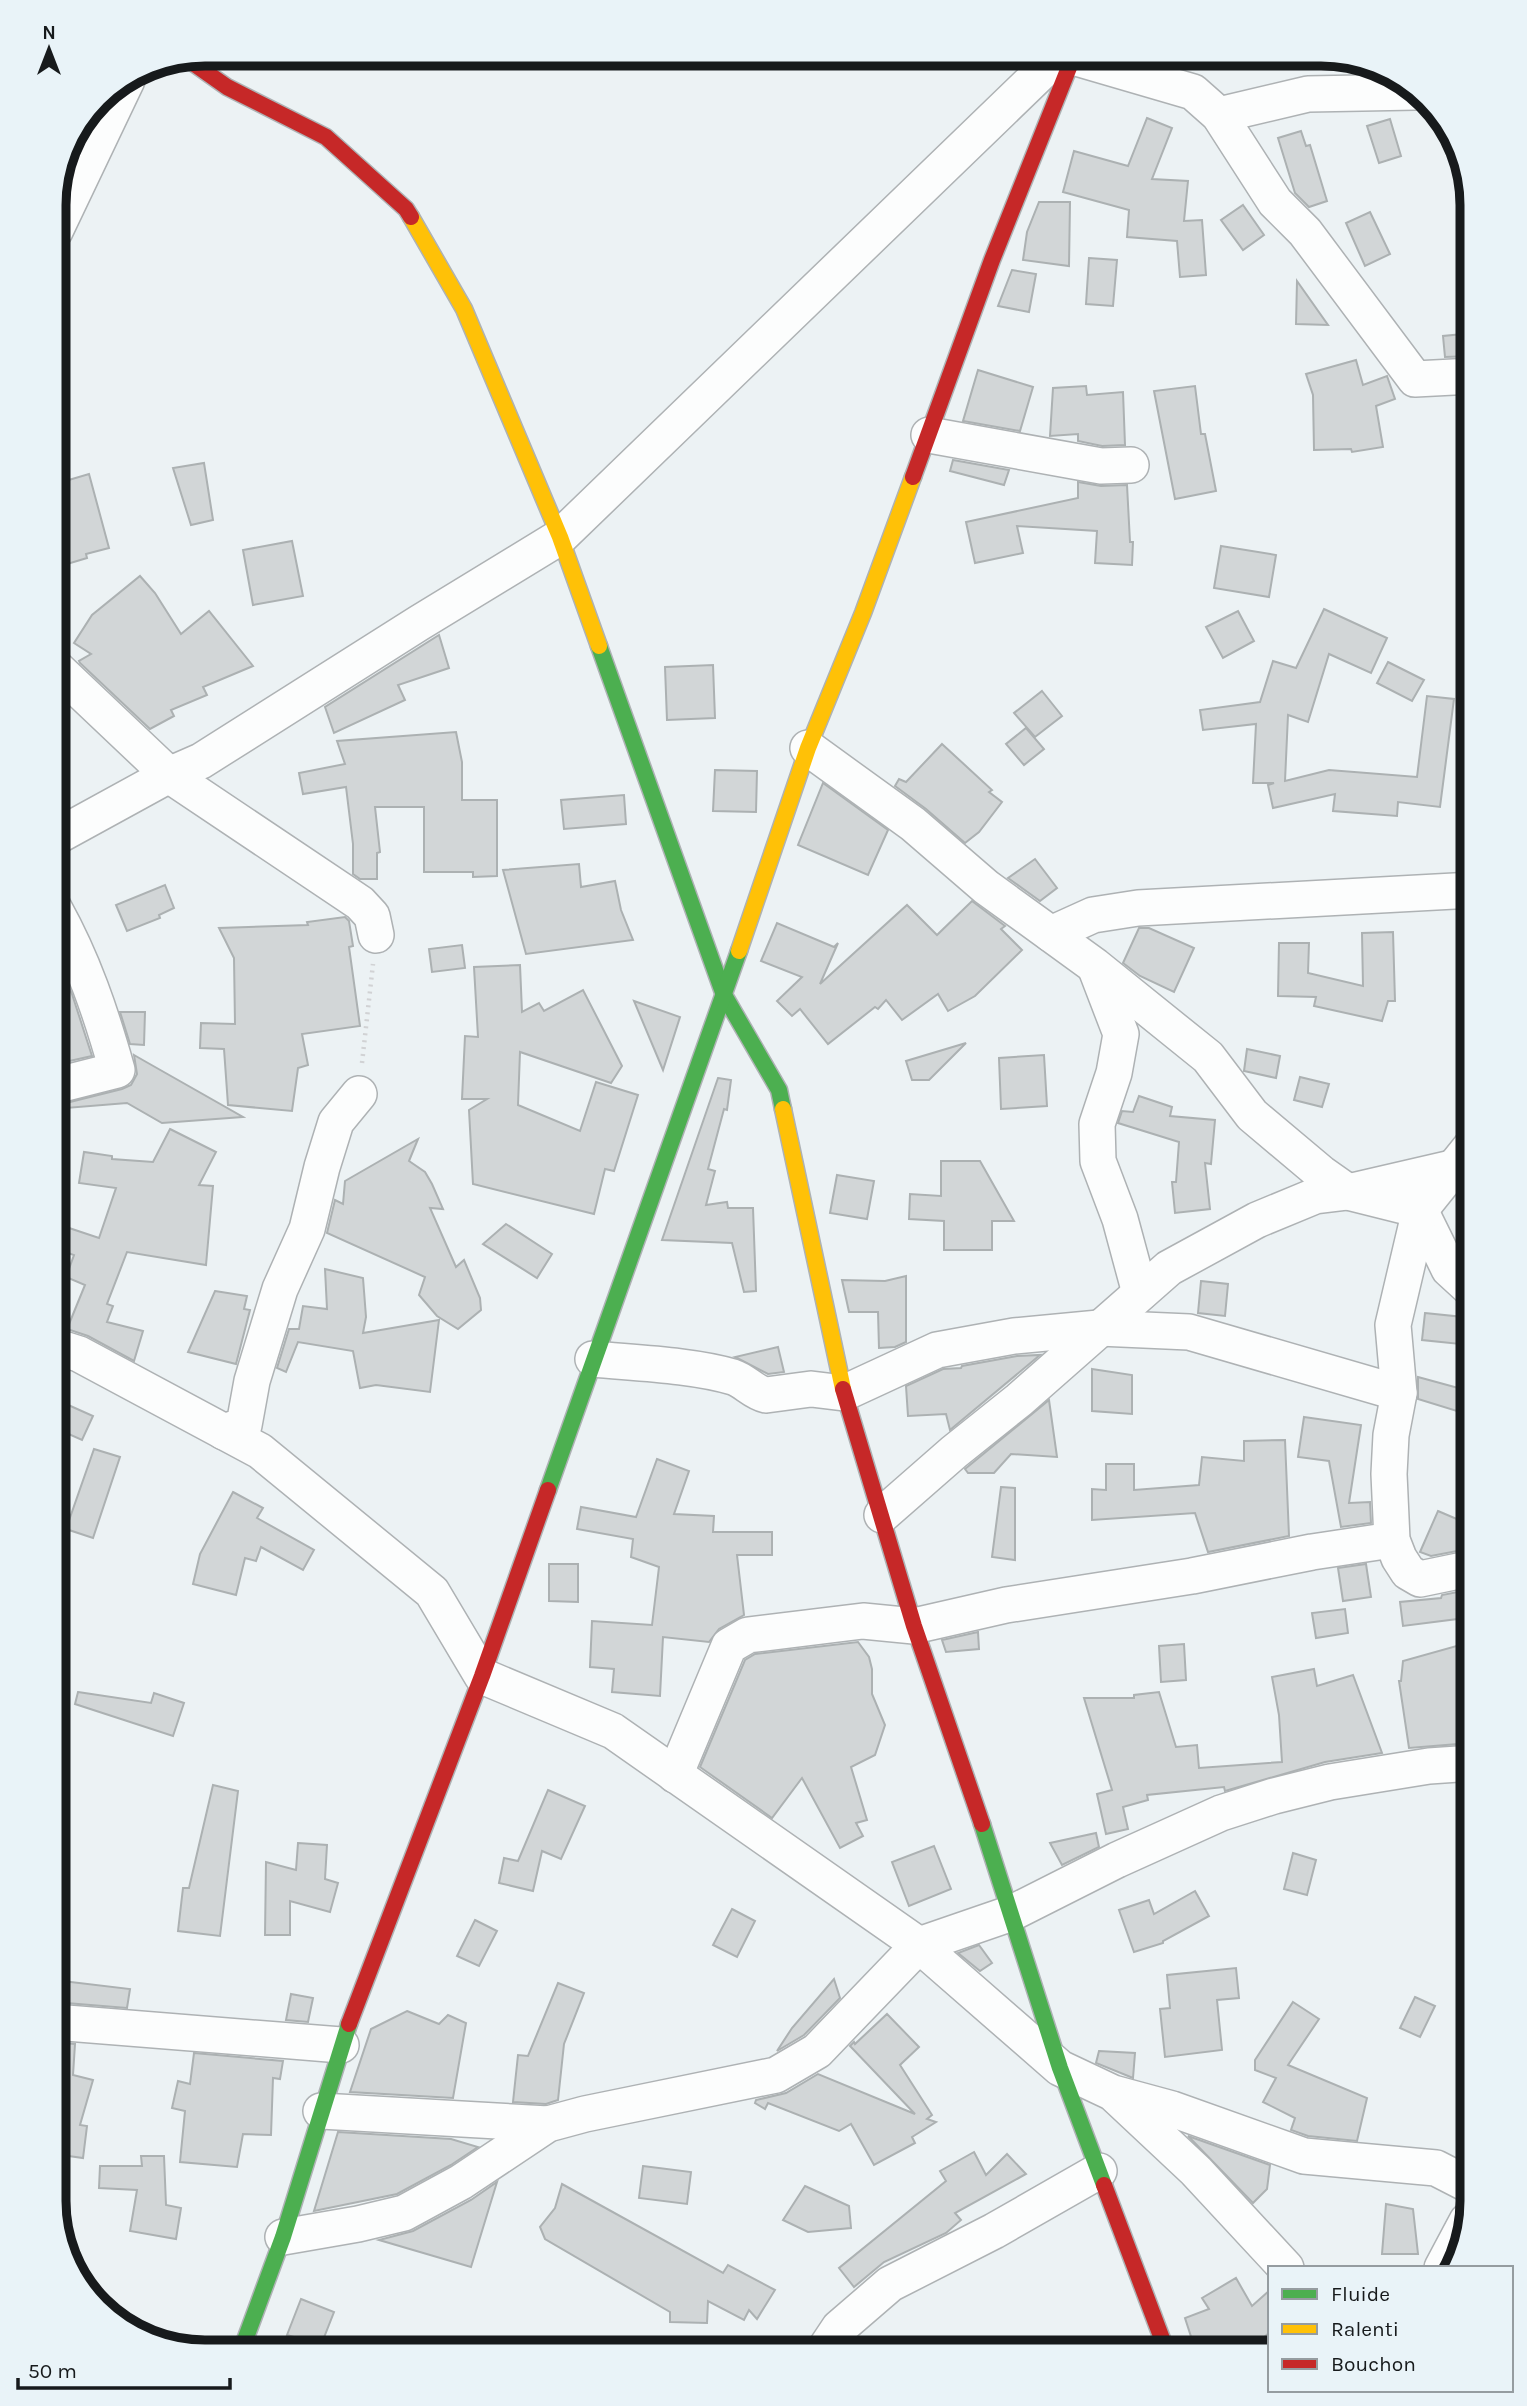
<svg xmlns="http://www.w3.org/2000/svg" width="1527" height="2406" font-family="Karla,sans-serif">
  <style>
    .building { fill: #d2d6d7; stroke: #acb1b2; stroke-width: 2 }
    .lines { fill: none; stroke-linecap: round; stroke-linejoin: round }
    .street-casing { stroke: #aeb2b4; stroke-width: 38 }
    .fast-casing { stroke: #aeb2b4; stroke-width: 19 }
    .slow-casing { stroke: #aeb2b4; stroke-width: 19 }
    .jam-casing { stroke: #aeb2b4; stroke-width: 19 }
    .path { stroke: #d1d2d4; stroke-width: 4.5; stroke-dasharray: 2 5; stroke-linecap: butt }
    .street { stroke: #fcfdfd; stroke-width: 35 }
    .fast { stroke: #4caf50; stroke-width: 16 }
    .slow { stroke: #ffc107; stroke-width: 16 }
    .jam { stroke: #c62828; stroke-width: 16 }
    .rim { fill: none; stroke: #171a1c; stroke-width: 9 }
  </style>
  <rect width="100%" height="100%" fill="#ecf2f4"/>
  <g class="building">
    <polygon points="1147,118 1172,128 1152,179 1188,181 1184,221 1202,220 1206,275 1180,277 1177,241 1127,237 1129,210 1063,192 1074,151 1128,166"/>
    <polygon points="1390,119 1401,156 1379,163 1367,126"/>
    <polygon points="1301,131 1306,146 1310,145 1327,201 1309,207 1295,193 1278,138"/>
    <polygon points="1039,202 1070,202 1069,266 1023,260 1027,232"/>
    <polygon points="1243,205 1264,235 1243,250 1221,220"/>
    <polygon points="1370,212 1390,254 1365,266 1346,223"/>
    <polygon points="1089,258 1117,260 1113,306 1086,304"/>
    <polygon points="1012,270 1036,274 1029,312 998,306"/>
    <polygon points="1297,281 1328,325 1296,324"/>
    <polygon points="1473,333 1473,356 1445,357 1443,336"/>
    <polygon points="1356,360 1363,385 1387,376 1395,399 1376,406 1383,447 1352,452 1351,449 1314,450 1313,395 1306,374"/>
    <polygon points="978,370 1033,387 1020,431 963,421"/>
    <polygon points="1086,386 1087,395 1123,392 1125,445 1102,446 1078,441 1078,434 1050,436 1053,388"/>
    <polygon points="1195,386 1201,434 1205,434 1216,491 1175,499 1154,391"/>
    <polygon points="953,460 1009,470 1004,485 950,471"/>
    <polygon points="204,463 213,520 191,525 173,468"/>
    <polygon points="89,474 109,548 86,554 87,558 54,568 55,484"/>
    <polygon points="1078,482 1101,486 1127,485 1130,542 1133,542 1132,565 1095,563 1097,531 1017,526 1023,553 975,563 966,522 1078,498"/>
    <polygon points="292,541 303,596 253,605 243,550"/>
    <polygon points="1221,546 1276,555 1269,597 1214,588"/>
    <polygon points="140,576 155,593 181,634 209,611 253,666 203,687 207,695 171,710 174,716 150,729 80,663 79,661 91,654 74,643 92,615"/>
    <polygon points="1324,609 1387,638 1371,673 1329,654 1308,722 1288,715 1285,781 1329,770 1417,777 1427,696 1454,699 1440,807 1398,802 1397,816 1333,811 1335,794 1273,808 1268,785 1274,783 1253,783 1256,724 1203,730 1200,710 1260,702 1273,661 1296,668"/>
    <polygon points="1238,611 1254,641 1223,658 1206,627"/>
    <polygon points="439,635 449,668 398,685 405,700 334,733 325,707"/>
    <polygon points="1388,662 1424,680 1412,701 1377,683"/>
    <polygon points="713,665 715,718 667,720 665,667"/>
    <polygon points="1042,691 1062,716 1035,737 1014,713"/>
    <polygon points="1026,728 1044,749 1024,765 1006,744"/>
    <polygon points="456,732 462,762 462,800 497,800 497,876 473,877 473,872 424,872 424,807 375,807 380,852 377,853 377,879 360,879 353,874 353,844 346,787 303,794 299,773 345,764 337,741"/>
    <polygon points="942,744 992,790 989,792 1002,802 979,832 965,843 926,809 895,786 899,779 906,782"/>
    <polygon points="715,770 757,771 756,812 713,811"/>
    <polygon points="823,783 888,830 868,875 798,845"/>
    <polygon points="624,795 626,824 564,829 561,800"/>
    <polygon points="1035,859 1057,888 1040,901 1008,878"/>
    <polygon points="579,864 581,887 615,881 621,910 633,940 526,954 503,870"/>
    <polygon points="165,885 174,908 159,915 160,918 127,931 116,905"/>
    <polygon points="972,901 1005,926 1001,929 1022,950 975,996 948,1011 938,994 902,1020 886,1000 878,1009 875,1007 828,1044 800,1009 792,1016 777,1001 802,977 761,961 777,923 834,947 838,943 820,984 907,905 937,935"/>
    <polygon points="345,917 349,921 353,946 349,947 360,1026 302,1034 308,1065 298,1068 292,1111 228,1105 224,1049 200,1048 201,1023 235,1024 234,958 219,928 308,925 307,922"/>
    <polygon points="1139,928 1149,928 1194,948 1174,992 1140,976 1123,963"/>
    <polygon points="1393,932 1395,1001 1388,1001 1382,1021 1314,1006 1316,997 1278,996 1279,943 1309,943 1308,973 1363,986 1362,933"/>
    <polygon points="462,945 465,968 432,972 429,949"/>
    <polygon points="54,953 72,994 92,1056 65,1062 54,1023"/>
    <polygon points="520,965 522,1012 539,1003 544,1011 583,990 622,1066 611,1083 520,1052 518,1105 580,1131 596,1082 638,1095 614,1171 605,1169 594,1214 473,1184 469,1110 487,1099 462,1099 465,1036 478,1037 474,967"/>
    <polygon points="634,1001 680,1017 663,1070"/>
    <polygon points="120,1012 145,1012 144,1045 130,1044"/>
    <polygon points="966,1043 929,1080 912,1080 906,1061"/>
    <polygon points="1247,1049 1280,1056 1276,1078 1244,1071"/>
    <polygon points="134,1055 148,1063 243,1117 162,1123 127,1103 54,1109 54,1106 122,1089 131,1085 137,1074"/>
    <polygon points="1044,1055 1047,1106 1001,1109 999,1058"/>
    <polygon points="1300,1077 1329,1084 1322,1107 1294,1100"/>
    <polygon points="718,1078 731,1080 727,1110 724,1109 708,1169 715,1171 706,1205 727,1202 728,1208 753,1208 756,1291 744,1292 732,1243 662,1240"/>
    <polygon points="1139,1096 1172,1107 1170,1116 1215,1120 1211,1164 1205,1163 1210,1209 1175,1213 1172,1182 1176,1182 1179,1142 1118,1123 1122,1111 1133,1112"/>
    <polygon points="170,1129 216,1152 199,1185 213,1186 206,1265 127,1252 107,1304 113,1306 107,1322 143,1331 134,1361 88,1336 67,1329 85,1285 66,1277 74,1255 54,1248 54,1223 99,1238 116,1188 79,1183 84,1152 112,1156 112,1159 153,1162"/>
    <polygon points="418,1139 409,1161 425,1172 432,1184 443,1209 430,1208 456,1267 464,1260 480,1298 481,1310 458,1329 437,1316 419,1295 425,1277 327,1233 335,1200 343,1204 345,1181"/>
    <polygon points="941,1161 980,1161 1014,1221 992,1221 992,1250 944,1250 944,1221 909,1219 910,1194 941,1196"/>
    <polygon points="837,1175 874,1181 867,1219 830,1213"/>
    <polygon points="506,1224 552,1254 537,1278 483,1244"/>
    <polygon points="325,1269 363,1278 366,1317 363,1333 439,1320 430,1392 376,1385 360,1388 353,1351 298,1342 286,1372 277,1368 289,1329 299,1329 303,1306 327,1309"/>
    <polygon points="906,1276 906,1342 895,1347 879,1348 878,1312 849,1312 842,1280 885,1281"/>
    <polygon points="1201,1281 1228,1284 1225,1316 1198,1313"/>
    <polygon points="215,1291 247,1296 244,1309 250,1310 236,1364 188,1352"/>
    <polygon points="1425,1313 1463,1317 1460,1344 1422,1340"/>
    <polygon points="778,1347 784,1372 768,1374 735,1357"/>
    <polygon points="1040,1355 950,1430 946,1414 908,1416 906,1386 943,1369 961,1368 962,1366 1017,1356"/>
    <polygon points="1092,1369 1132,1375 1132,1414 1092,1411"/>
    <polygon points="1418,1377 1473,1392 1473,1416 1418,1399"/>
    <polygon points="1049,1400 1057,1457 1011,1454 994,1473 968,1473 965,1469"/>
    <polygon points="66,1404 93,1416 82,1440 55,1428"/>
    <polygon points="1304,1417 1361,1425 1349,1503 1370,1502 1371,1523 1341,1527 1329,1461 1298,1457"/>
    <polygon points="1285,1440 1289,1536 1208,1552 1195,1513 1092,1520 1092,1489 1106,1490 1106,1464 1134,1464 1134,1490 1199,1485 1202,1457 1244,1461 1244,1441"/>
    <polygon points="94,1449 120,1457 93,1538 66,1529"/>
    <polygon points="657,1459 689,1471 674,1514 714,1516 713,1532 772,1532 772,1555 737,1555 744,1615 719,1629 709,1642 663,1637 660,1696 612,1692 614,1669 590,1667 592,1621 652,1625 659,1567 631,1557 633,1539 577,1529 581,1507 636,1517"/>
    <polygon points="1001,1487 1015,1488 1015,1560 992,1557"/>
    <polygon points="233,1492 263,1508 257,1518 314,1550 303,1570 261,1547 256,1561 245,1558 236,1595 193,1584 200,1554"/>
    <polygon points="1438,1511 1473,1526 1473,1548 1431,1556 1420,1552"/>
    <polygon points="549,1564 578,1564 578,1602 549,1601"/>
    <polygon points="1366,1564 1371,1597 1343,1601 1338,1568"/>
    <polygon points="1473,1589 1473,1617 1403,1626 1400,1602 1441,1598 1442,1595"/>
    <polygon points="1345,1609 1348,1633 1316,1638 1312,1613"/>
    <polygon points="978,1632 979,1649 946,1652 942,1640"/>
    <polygon points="858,1642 869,1657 872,1669 872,1694 885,1725 875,1755 851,1767 867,1820 856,1823 863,1836 840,1848 802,1778 772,1818 700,1767 745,1660 755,1654"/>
    <polygon points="1184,1644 1186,1680 1161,1682 1159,1646"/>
    <polygon points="1460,1645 1458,1744 1409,1748 1399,1681 1401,1681 1403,1661"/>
    <polygon points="1314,1669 1317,1686 1353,1675 1382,1753 1325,1762 1225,1791 1224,1787 1147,1795 1148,1800 1123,1807 1128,1829 1106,1834 1097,1794 1112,1790 1084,1698 1134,1698 1134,1695 1159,1692 1176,1747 1197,1745 1199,1768 1282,1762 1279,1715 1272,1677"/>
    <polygon points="78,1692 151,1703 154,1693 184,1703 173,1736 75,1704"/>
    <polygon points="213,1785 238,1791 220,1936 178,1931 183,1888 189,1888"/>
    <polygon points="548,1790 585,1806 561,1859 542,1851 533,1891 499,1883 504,1858 518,1861"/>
    <polygon points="1096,1833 1099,1847 1062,1865 1050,1843"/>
    <polygon points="298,1843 327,1845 325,1879 338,1883 330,1912 290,1901 290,1935 265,1935 266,1862 296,1870"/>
    <polygon points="934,1846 951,1889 909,1906 892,1862"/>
    <polygon points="1293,1853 1316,1860 1307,1895 1284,1889"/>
    <polygon points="1195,1891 1209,1916 1163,1941 1163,1943 1134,1952 1119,1910 1149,1900 1154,1914"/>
    <polygon points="732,1909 755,1921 737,1957 713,1945"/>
    <polygon points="475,1920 497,1931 479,1966 457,1956"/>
    <polygon points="979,1945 992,1963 980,1971 958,1953"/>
    <polygon points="1236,1968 1239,1998 1217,2000 1222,2050 1165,2057 1160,2009 1170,2008 1167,1975"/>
    <polygon points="834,1979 840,1998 804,2035 777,2051 792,2028"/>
    <polygon points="54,1980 130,1989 127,2008 54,2002"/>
    <polygon points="558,1983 584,1993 564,2044 558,2100 546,2104 513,2102 518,2055 528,2056"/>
    <polygon points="291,1994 313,1998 308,2022 286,2020"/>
    <polygon points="1415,1997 1435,2006 1420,2037 1400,2028"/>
    <polygon points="1293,2002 1319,2019 1288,2065 1367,2098 1357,2141 1308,2136 1291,2130 1295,2118 1263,2102 1276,2078 1255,2070 1255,2060"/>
    <polygon points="407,2011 439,2024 448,2015 466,2023 453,2098 350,2092 371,2029"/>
    <polygon points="887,2014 919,2047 900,2065 932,2115 927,2119 936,2122 912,2137 915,2143 874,2165 851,2124 839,2131 768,2103 765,2109 755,2103 756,2100 786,2093 818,2074 915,2114 850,2046 854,2042 855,2044"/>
    <polygon points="54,2042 75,2044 73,2075 93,2080 80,2125 87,2126 83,2158 54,2154"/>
    <polygon points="1099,2051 1135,2053 1133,2078 1096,2063"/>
    <polygon points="194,2053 283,2061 280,2079 273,2078 271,2135 243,2134 237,2167 180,2162 185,2111 172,2108 178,2081 190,2084"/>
    <polygon points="338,2132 451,2139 478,2147 451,2165 397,2194 314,2211"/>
    <polygon points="1188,2136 1270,2165 1267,2189 1253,2203"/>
    <polygon points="974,2152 986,2175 1007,2154 1026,2174 955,2213 961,2220 946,2233 884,2262 854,2287 839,2268 946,2181 940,2171"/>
    <polygon points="141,2156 164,2156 166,2205 181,2208 176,2239 130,2231 137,2190 99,2188 100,2166 142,2166"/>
    <polygon points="643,2166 691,2172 687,2204 639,2198"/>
    <polygon points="497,2182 471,2267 379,2240 413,2231 471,2200"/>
    <polygon points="562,2184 723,2273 728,2265 775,2290 757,2319 749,2310 744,2320 708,2301 707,2323 670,2322 670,2312 545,2239 540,2227 555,2208"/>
    <polygon points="805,2186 849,2206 851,2228 808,2232 783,2220"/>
    <polygon points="1386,2204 1413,2209 1418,2254 1382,2254"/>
    <polygon points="1236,2278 1252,2306 1270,2290 1270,2332 1247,2352 1196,2352 1185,2318 1209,2309 1202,2298"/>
    <polygon points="301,2299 334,2312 321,2345 287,2335"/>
  </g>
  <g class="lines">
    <defs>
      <g id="street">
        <polyline points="1073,57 1193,92 1219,115 1275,202 1305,232 1415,379 1473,376"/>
        <polyline points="1219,115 1308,94 1416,92"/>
        <polyline points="55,231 127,80"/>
        <polyline points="929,435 1101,466 1131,465"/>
        <polyline points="54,666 169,775 360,903 372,916 376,935"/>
        <polyline points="808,748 913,824 986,887 1095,966 1208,1057 1252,1115 1321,1173 1348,1192 1420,1210 1449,1269 1473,1291"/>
        <polyline points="54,838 169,775 201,761 419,623 560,537 1059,55"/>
        <polyline points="1051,934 1093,915 1138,908 1473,890"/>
        <polyline points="1096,969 1121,1034 1114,1073 1097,1124 1098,1161 1120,1219 1140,1293"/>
        <path d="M54,1086L117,1070C101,1013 83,960 54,908"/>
        <polyline points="54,1346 79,1354 260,1451 432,1592 482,1676 613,1731 919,1945 1060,2068 1113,2093 1172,2109 1304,2156 1436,2168 1473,2187"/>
        <path d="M593,1359C635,1363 693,1365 733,1377C745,1381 753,1392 766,1395L811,1389L844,1393L937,1350L1014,1336L1099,1328L1189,1332L1399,1393"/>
        <polyline points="224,1432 244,1425 252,1381 280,1289 307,1229 322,1167 336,1122 359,1094"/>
        <polyline points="882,1515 954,1452 1019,1400 1169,1268 1257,1220 1315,1196 1348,1192 1456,1167"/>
        <polyline points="1473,1568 1420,1579 1408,1572 1399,1558 1392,1540 1389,1474 1391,1435 1399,1393 1393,1325 1420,1210 1473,1144"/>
        <polyline points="675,1775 729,1646 748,1635 863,1621 914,1626 1006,1605 1192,1576 1312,1552 1392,1540"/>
        <polyline points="54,2022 341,2045"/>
        <polyline points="1116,2096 1196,2171 1286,2268"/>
        <polyline points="321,2111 548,2124"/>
        <polyline points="283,2237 358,2224 404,2213 461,2182 548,2124 585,2114 776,2075 817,2051 919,1945 1012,1913 1117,1860 1221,1813 1274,1796 1330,1782 1429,1766 1473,1763"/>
        <polyline points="1442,2268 1467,2221"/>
        <polyline points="823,2352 839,2328 890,2284 994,2231 1099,2171"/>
      </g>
      <g id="fast">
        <polyline points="599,646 724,995 779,1090 783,1109"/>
        <polyline points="548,1490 739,951"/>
        <polyline points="982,1824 1060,2068 1104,2185"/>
        <polyline points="241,2351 283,2237 349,2024"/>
      </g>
      <g id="slow">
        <polyline points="411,217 464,309 560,537 599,646"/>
        <polyline points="739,951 808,748 863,613 913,477"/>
        <polyline points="783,1109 843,1389"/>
      </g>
      <g id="jam">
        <polyline points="186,58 227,87 326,137 406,209 411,217"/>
        <polyline points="913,477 992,260 1074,55"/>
        <polyline points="843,1389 914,1626 982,1824"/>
        <polyline points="349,2024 482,1676 548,1490"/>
        <polyline points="1104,2185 1167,2352"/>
      </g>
    </defs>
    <use href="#street" class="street-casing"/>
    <use href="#fast" class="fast-casing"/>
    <use href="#slow" class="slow-casing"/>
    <use href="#jam" class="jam-casing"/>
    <polyline class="path" points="362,1063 373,964"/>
    <use href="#street" class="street"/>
    <use href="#fast" class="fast"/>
    <use href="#slow" class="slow"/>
    <use href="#jam" class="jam"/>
  </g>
  <path d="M0 0H1527V2406H0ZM205 66H1321A139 139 0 0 1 1460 205V2201A139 139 0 0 1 1321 2340H205A139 139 0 0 1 66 2201V205A139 139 0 0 1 205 66Z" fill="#e9f3f8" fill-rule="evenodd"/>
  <path class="rim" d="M205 66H1321A139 139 0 0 1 1460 205V2201A139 139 0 0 1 1321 2340H205A139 139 0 0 1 66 2201V205A139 139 0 0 1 205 66Z"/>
  <rect x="1268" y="2266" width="245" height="126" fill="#e9f3f8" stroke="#959ca0" stroke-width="2"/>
  <rect x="1282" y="2289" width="35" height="10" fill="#4caf50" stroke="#959ca0" stroke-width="2"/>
  <text x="1331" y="2301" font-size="21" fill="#171a1c">Fluide</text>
  <rect x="1282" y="2324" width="35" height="10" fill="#ffc107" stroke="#959ca0" stroke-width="2"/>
  <text x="1331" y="2336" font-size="21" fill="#171a1c">Ralenti</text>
  <rect x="1282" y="2359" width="35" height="10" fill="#c62828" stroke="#959ca0" stroke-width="2"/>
  <text x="1331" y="2371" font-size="21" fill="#171a1c">Bouchon</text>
  <g transform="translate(49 49)" stroke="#e9f3f8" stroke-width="5" paint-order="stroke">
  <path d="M0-5L12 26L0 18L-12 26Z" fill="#171a1c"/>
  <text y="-10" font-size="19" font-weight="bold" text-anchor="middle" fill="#171a1c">N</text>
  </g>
  <path d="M18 2378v10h212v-10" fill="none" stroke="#171a1c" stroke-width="3.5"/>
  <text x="28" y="2378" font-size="21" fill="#171a1c" stroke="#e9f3f8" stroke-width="5" paint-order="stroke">50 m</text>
</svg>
